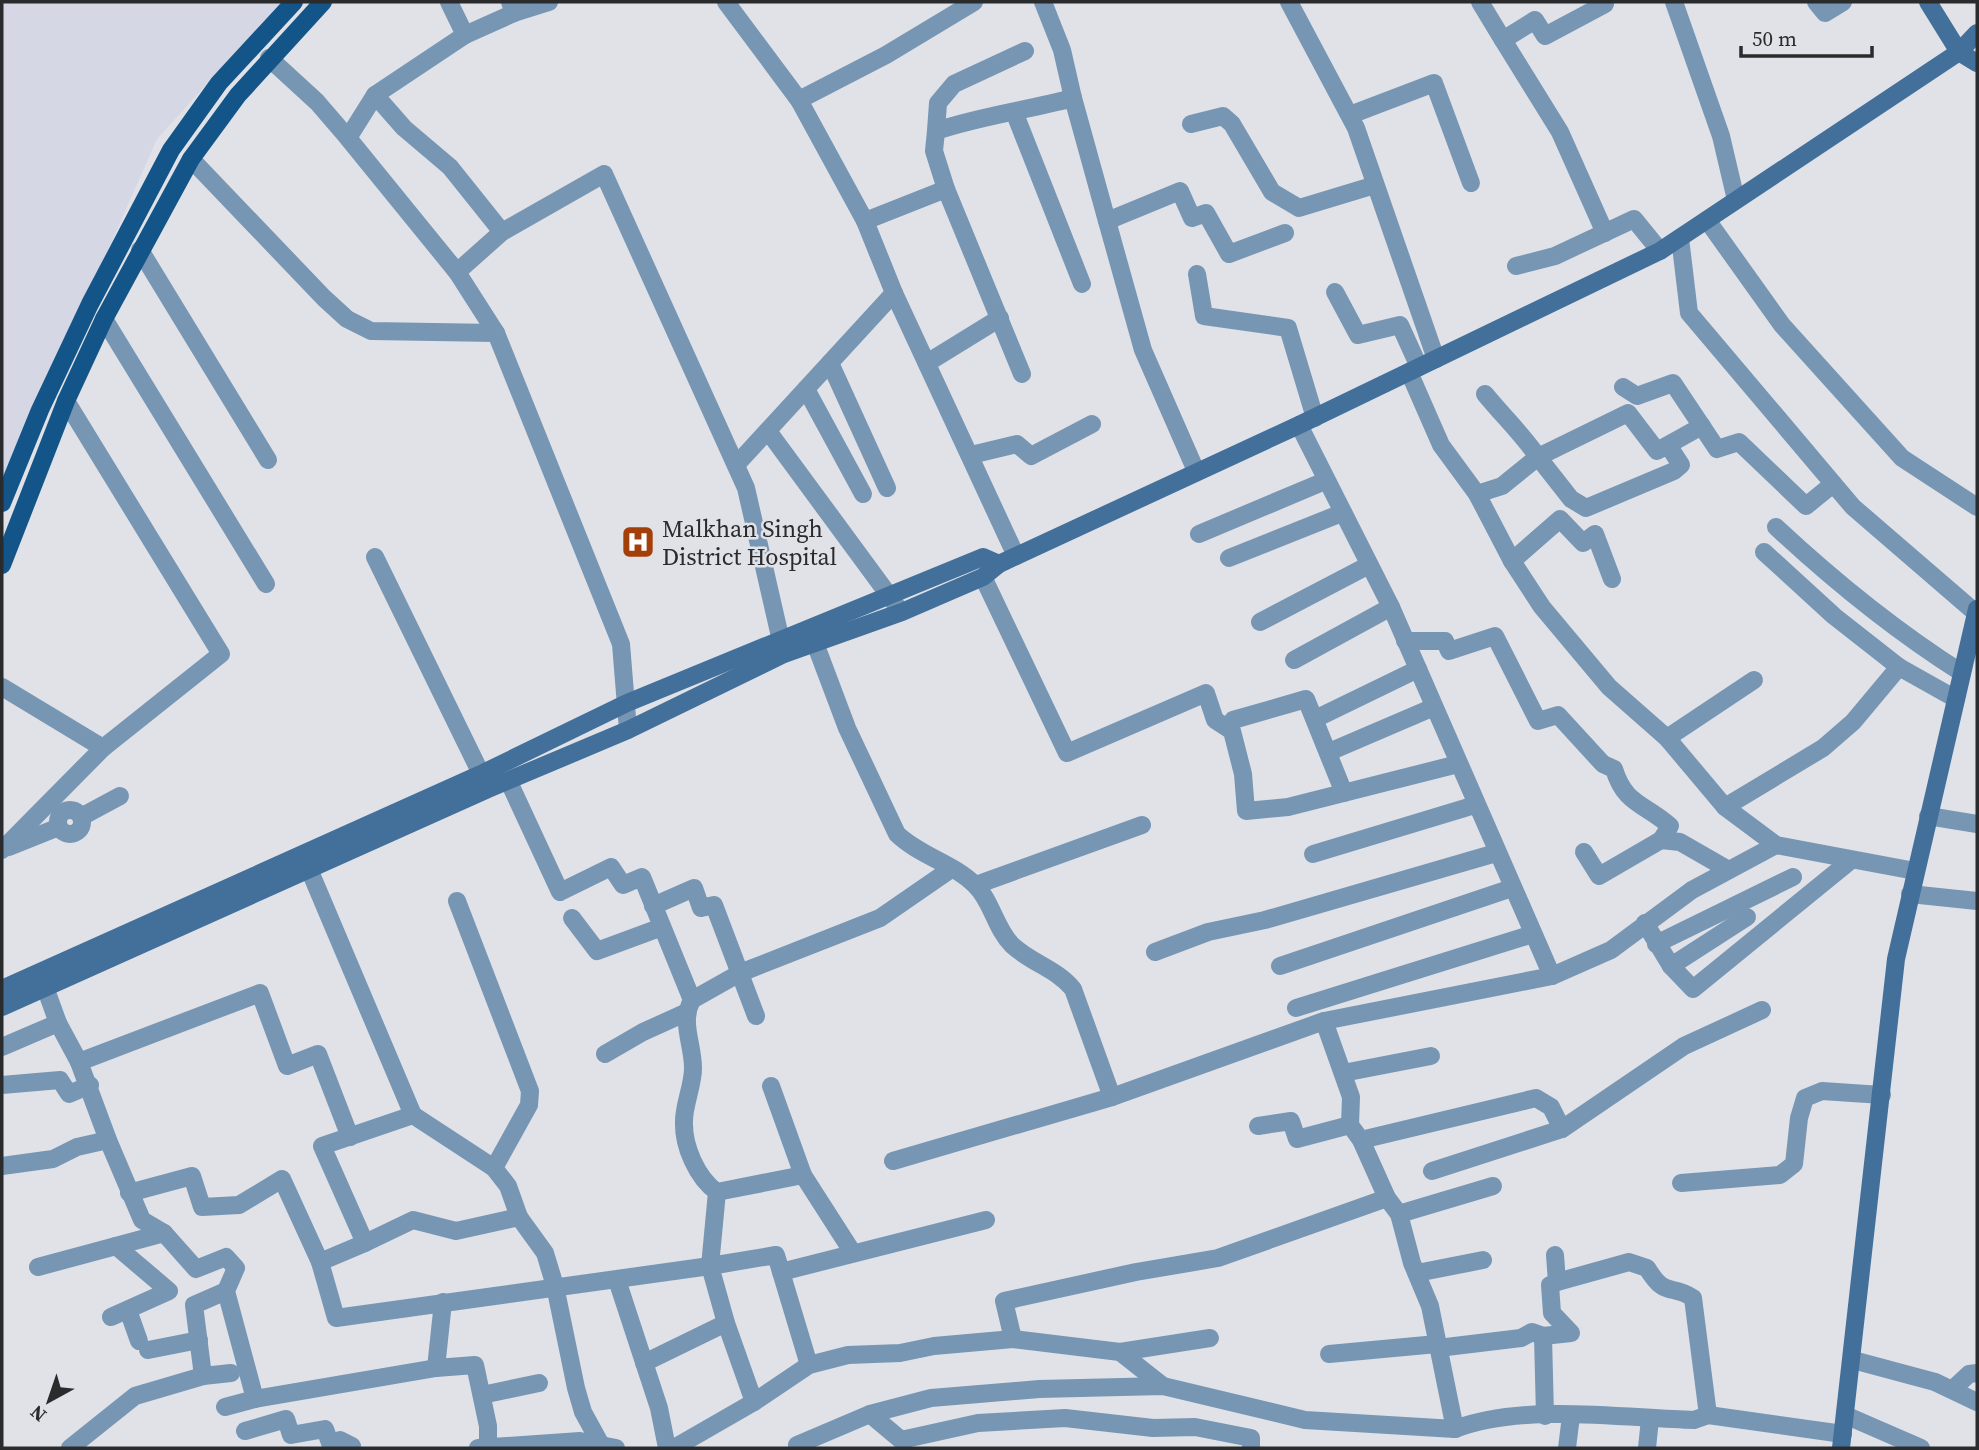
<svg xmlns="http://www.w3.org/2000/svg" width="1979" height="1450" font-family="'Source Serif 4',serif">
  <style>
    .built { fill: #d5d7e4 }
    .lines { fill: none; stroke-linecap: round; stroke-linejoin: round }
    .street { stroke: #7796b4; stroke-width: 18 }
    .secondary { stroke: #42709b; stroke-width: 18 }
    .primary { stroke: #135588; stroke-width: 18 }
    .labels { text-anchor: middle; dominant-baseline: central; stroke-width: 5; stroke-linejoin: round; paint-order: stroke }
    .poi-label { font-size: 24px; fill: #2a2b2d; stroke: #e0e2e7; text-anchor: start }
  </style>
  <rect width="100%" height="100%" fill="#e0e2e7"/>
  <polygon class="built" points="2,2 281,2 157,139 2,489"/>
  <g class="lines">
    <g class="street">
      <polyline points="449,2 465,35 514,13"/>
      <polyline points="510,2 514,13 549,2"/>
      <polyline points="726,2 799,100 865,221 894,293 1016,556"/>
      <polyline points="1043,2 1062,50 1073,98"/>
      <polyline points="1289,2 1356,128 1436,359"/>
      <polyline points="1480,2 1503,40 1535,20 1545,36 1605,4"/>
      <polyline points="1674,2 1721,136 1736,200"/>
      <polyline points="1816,2 1825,13 1843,2"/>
      <polyline points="1503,40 1560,132 1605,233"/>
      <polyline points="269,58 317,102 348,138 457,272 496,333 621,644 628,730"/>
      <polyline points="375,95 404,128 450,167 502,232"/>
      <polyline points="799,100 886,55 974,2"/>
      <polyline points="1015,114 1082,284"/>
      <polyline points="1350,115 1434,83 1471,183"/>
      <polyline points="1191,124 1223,116 1232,124 1272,192 1299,208 1375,185"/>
      <polyline points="936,131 938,103 954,84 1025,51"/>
      <polyline points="348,138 375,95 465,35"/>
      <polyline points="191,159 324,298 347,319 371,331 496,333"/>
      <polyline points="1707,220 1782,325 1902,458 1977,507"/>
      <polyline points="865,221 946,189"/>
      <polyline points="1107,221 1143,350 1196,471"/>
      <polyline points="1680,238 1689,313 1853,507 1977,614"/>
      <polyline points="140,250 268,460"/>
      <polyline points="1516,266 1555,256 1634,219 1660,251"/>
      <polyline points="457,272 502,232 604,174 746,488 784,654"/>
      <polyline points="1197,274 1204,316 1288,328 1315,418"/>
      <polyline points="1335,292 1358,335 1400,325 1419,367"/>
      <polyline points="104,319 266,584"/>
      <polyline points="830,363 887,488"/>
      <polyline points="927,363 1000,318"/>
      <polyline points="1409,372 1441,445 1477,494 1512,561 1542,607 1609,687 1667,738 1725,807 1776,845 1915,871"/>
      <path d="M1022,374L946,189L934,151L936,131C980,116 1028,110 1073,98L1107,221L1180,191L1192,218L1206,213L1229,254L1285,233"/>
      <polyline points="1623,387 1637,396 1673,383 1717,449 1739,442 1806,506 1833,484"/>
      <polyline points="806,389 863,494"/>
      <polyline points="66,401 221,654 103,748"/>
      <polyline points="1299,425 1391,607 1552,976 1324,1021 1351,1097 1350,1125 1361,1140 1387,1198 1399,1214 1412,1263 1430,1306 1455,1429"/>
      <polyline points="768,431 896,605"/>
      <polyline points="1668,445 1681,465 1674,471 1586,508 1571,499 1538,457 1628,413 1657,451 1702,426"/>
      <polyline points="971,455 1017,444 1031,456 1092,424"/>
      <polyline points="736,465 894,293"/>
      <path d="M1477,494L1502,486L1538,457C1522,434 1503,416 1485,394"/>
      <path d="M1776,527C1835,582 1894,630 1962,673"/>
      <polyline points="1199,534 1325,481"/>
      <polyline points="1764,552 1834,616 1899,667 1956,699"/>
      <polyline points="375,557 487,786"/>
      <polyline points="1229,558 1342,513"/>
      <polyline points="1512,561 1560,519 1583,543 1595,534 1612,579"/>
      <polyline points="983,577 1067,753 1206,693 1215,720 1232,731 1243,774 1246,811 1288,807 1458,764"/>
      <polyline points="1260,622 1369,565"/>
      <path d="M1405,641H1445L1449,651L1495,636L1538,721L1558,715L1603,764L1614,769C1625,805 1644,803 1670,826L1661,840"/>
      <path d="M815,643L847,728L897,834C920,856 953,863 975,885C992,901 995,928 1012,945C1031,963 1057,969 1073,989L1112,1097"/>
      <polyline points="1294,660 1391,607"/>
      <polyline points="2,687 103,748 2,850"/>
      <polyline points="1315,719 1418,669"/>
      <polyline points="1233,720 1306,699 1344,793"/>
      <polyline points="1667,738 1754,680"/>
      <polyline points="1329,752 1434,707"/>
      <path d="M509,782L560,892L611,867L623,885L642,877L692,1000C680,1022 693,1044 693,1068C693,1086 684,1104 684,1121C683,1146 697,1178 717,1192L803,1175L853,1253"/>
      <polyline points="1725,807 1823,748 1853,722 1899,667"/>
      <circle cx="70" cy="822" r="12"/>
      <polyline points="1928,816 1977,824"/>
      <polyline points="81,817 120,796"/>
      <polyline points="9,847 59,827"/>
      <polyline points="1584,852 1599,876 1661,840 1680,842 1727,869"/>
      <polyline points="1313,854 1475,805"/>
      <polyline points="309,869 413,1115 322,1146 365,1243 320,1262 336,1318 710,1266 717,1192"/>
      <polyline points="976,885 1142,825"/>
      <polyline points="1910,894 1977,901"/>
      <polyline points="457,901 530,1091 529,1105 494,1168"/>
      <polyline points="653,906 694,888 701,908 714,905 756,1016"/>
      <polyline points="572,918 597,951 662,927"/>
      <polyline points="1645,923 1671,966 1693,989 1850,861"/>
      <polyline points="1656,944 1793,877"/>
      <polyline points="1155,952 1208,932 1265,920 1496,853"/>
      <polyline points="1280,966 1512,888"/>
      <polyline points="1671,966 1747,917"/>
      <polyline points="1552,976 1611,950 1692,890 1776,845"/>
      <polyline points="45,987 58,1023"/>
      <polyline points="692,1000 740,973 880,918 951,869"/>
      <polyline points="1296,1008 1533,934"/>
      <polyline points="2,1047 58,1023 79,1062"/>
      <polyline points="605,1054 643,1032 685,1013"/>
      <polyline points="1343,1073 1431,1056"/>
      <polyline points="2,1085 60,1080 69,1094 90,1085"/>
      <polyline points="771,1086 803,1175"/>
      <polyline points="413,1115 494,1168 508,1186 519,1217"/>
      <polyline points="1258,1126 1291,1121 1297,1139 1350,1125"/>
      <polyline points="350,1137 318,1054 287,1066 260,993 79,1062 108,1140 142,1220 164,1233 196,1269 226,1257 236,1268 226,1291 255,1399 436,1368 475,1365 488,1426 488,1445"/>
      <polyline points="1361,1140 1536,1098 1551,1107 1562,1129"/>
      <polyline points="893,1161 1112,1097 1324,1021"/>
      <polyline points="2,1166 53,1159 77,1147 108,1140"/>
      <polyline points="1432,1171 1562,1129 1684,1046 1762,1010"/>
      <polyline points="1681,1183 1780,1175 1794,1164 1799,1118 1805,1098 1822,1091 1882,1095"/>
      <polyline points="129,1193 192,1176 202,1207 239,1205 282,1179 320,1262"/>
      <polyline points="1399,1214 1493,1186"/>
      <polyline points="365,1243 413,1220 456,1231 519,1217 545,1253 555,1286 576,1388 583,1412 600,1443"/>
      <polyline points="38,1267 116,1246"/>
      <polyline points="781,1272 809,1365"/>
      <polyline points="1417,1273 1483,1260"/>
      <polyline points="617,1280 659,1408 667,1448"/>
      <polyline points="226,1291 194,1305 203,1376 231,1373"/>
      <polyline points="128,1310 139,1341"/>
      <polyline points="111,1317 169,1291 116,1246 164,1233"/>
      <polyline points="1013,1339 1004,1301 1136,1272 1218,1258 1387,1198"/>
      <polyline points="1438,1348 1521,1338 1532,1332 1543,1336"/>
      <polyline points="148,1350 199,1340"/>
      <polyline points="1120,1352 1210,1338"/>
      <polyline points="1329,1354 1437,1344"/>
      <polyline points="1853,1360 1935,1382 1977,1402"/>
      <polyline points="644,1363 726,1323"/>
      <polyline points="436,1368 443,1302"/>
      <polyline points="1953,1389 1969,1374 1977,1373"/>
      <polyline points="482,1395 539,1383"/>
      <polyline points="754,1402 809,1365 848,1355 900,1353 934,1346 1013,1339 1120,1352 1163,1386"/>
      <polyline points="225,1407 255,1399"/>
      <polyline points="870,1414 901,1440 978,1423 1065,1418 1153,1428 1195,1427 1251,1438 1251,1448"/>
      <polyline points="1708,1415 1843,1434"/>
      <polyline points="1845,1415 1921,1448"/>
      <polyline points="1545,1416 1543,1336 1571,1333 1552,1313 1550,1285 1557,1282 1555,1255"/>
      <polyline points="245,1431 286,1419 291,1435 325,1429 330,1443 340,1440 352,1446"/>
      <polyline points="70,1448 135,1396 203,1376"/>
      <polyline points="478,1448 580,1441 616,1448"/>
      <polyline points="674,1448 754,1402 726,1323 710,1266 776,1255 781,1272 986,1220"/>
      <path d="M798,1448L797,1445L870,1414L931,1398L1039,1389L1163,1386L1305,1420L1455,1429C1523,1403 1622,1418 1694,1420L1708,1415L1693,1298C1670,1283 1666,1299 1647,1268L1629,1262L1557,1282"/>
      <polyline points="1567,1448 1571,1416"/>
      <polyline points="1647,1448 1650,1419"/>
    </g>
    <g class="secondary">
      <polyline points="1928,2 1959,52 1977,63"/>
      <polyline points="2,989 481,774 627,703 983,557 999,564"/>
      <polyline points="2,1007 488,789 628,730 784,654 902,612 983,577 999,564 1299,425 1660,251 1959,52 1977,33"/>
      <polyline points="1841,1448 1896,959 1977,609"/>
    </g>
    <g class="primary">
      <polyline points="2,503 40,410 90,304 171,150 219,83 294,2"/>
      <polyline points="2,565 66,401 104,319 191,159 238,95 323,2"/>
    </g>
  </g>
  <defs>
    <symbol id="hospital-square" viewBox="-11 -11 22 22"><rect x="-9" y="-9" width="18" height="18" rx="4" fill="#a33f08" stroke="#e0e2e7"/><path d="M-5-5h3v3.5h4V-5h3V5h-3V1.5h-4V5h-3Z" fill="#fff"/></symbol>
  </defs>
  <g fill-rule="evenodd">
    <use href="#hospital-square" x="619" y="523" width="38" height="38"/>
  </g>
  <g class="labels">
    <g class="poi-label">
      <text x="662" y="528">Malkhan Singh<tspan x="662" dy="28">District Hospital</tspan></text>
    </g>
  </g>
  <rect width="1979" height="1450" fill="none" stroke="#2a2b2d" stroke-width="7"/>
  <g transform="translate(49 1401) rotate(220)" stroke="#e0e2e7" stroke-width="5" paint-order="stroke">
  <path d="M0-5L12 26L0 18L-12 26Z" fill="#2a2b2d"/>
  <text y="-10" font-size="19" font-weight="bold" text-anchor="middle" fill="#2a2b2d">N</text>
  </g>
  <path d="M1741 46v10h131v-10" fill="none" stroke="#2a2b2d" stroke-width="3.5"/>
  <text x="1752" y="46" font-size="21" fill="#2a2b2d" stroke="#e0e2e7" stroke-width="5" paint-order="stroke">50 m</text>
</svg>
